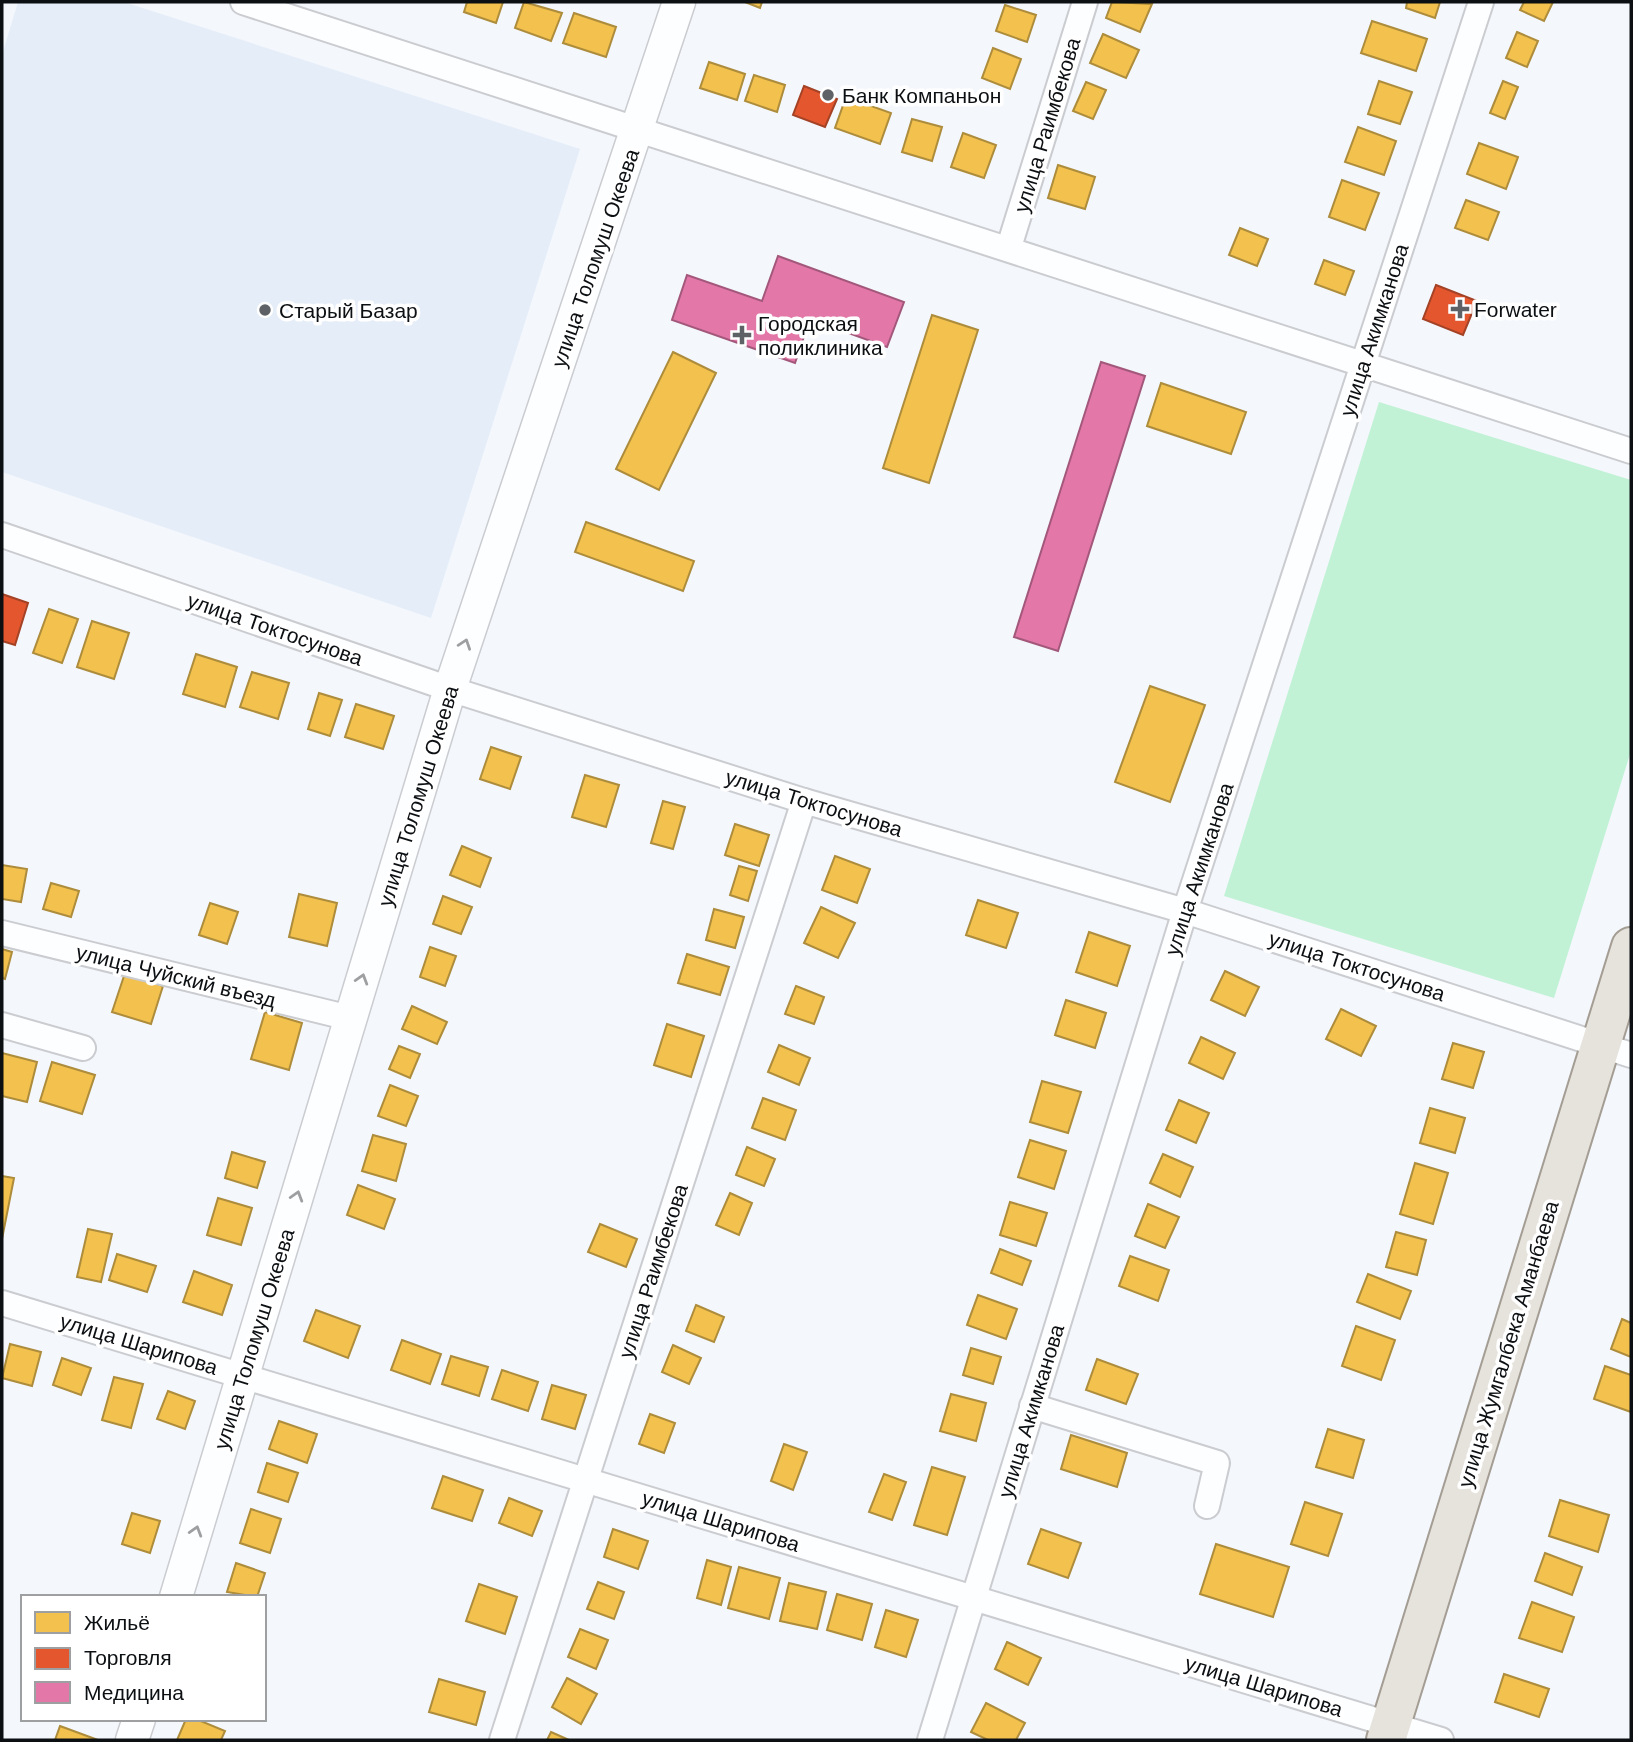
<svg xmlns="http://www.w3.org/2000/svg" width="1633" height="1742" font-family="Helvetica,sans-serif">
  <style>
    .built { fill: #e5edf8 }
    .green { fill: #c1f2d5 }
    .homes { fill: #f2c14e; stroke: #ad8c3c; stroke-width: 2 }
    .shops { fill: #e4572e; stroke: #a44226; stroke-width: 2 }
    .health { fill: #e377a8; stroke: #a3587b; stroke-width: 2 }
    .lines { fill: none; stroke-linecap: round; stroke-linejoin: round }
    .minor-casing { stroke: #caccd0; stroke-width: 28 }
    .tertiary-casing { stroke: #caccd0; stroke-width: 35 }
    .primary-casing { stroke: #a49d94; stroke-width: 42 }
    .minor { stroke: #fdfeff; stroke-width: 24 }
    .tertiary { stroke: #fdfeff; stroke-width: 32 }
    .primary { stroke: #e6e3dd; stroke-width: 38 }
    .oneway { stroke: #9d9fa1 }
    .poi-dot { fill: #5e6165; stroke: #fff; stroke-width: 2.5 }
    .labels { text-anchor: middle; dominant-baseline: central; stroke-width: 7; stroke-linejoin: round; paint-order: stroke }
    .poi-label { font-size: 21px; fill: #0d1013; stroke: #fff; text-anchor: start }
    .street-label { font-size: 21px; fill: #0d1013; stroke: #fff }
  </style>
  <rect width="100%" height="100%" fill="#f4f7fc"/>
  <polygon class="built" points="18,2 124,2 580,149 431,618 2,472 2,55"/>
  <polygon class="green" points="1379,402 1631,480 1631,751 1554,998 1224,896"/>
  <g class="homes">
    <polygon points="467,2 503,2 496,23 464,12"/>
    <polygon points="524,2 562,13 551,41 515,28"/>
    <polygon points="745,2 762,2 760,8"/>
    <polygon points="1112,2 1152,4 1140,32 1106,18"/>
    <polygon points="1407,2 1440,2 1435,18 1406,8"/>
    <polygon points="1524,2 1553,2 1544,21 1520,10"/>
    <polygon points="1005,5 1036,15 1027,42 996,31"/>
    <polygon points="574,13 616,27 606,57 563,43"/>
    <polygon points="1372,21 1427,39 1416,71 1361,53"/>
    <polygon points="1517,32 1538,41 1527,67 1506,58"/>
    <polygon points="1103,34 1139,50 1126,78 1090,63"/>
    <polygon points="993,48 1021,59 1010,89 982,78"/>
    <polygon points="709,62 745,74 737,100 700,88"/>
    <polygon points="754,75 785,85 777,112 745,101"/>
    <polygon points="1379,81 1412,92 1400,124 1368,114"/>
    <polygon points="1503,81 1518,87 1505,119 1490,113"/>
    <polygon points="1086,82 1106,90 1093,119 1073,111"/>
    <polygon points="846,97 891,113 880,144 835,128"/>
    <polygon points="912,119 942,127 932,161 902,152"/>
    <polygon points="1358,127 1396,141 1384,175 1345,162"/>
    <polygon points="963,133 996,145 984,178 951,167"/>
    <polygon points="1479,143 1518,157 1506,189 1467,174"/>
    <polygon points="1058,165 1095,177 1085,209 1048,198"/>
    <polygon points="1342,180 1379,193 1365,230 1329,217"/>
    <polygon points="1466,200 1499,212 1488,240 1455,228"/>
    <polygon points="1240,228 1268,239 1257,266 1229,255"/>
    <polygon points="1324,260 1354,271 1345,295 1315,284"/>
    <polygon points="932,315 978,330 929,483 883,468"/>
    <polygon points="673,352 716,373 659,490 616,469"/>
    <polygon points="1161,383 1246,412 1231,454 1147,426"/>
    <polygon points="586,522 694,561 683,591 575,552"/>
    <polygon points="49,609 78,619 62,663 33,653"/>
    <polygon points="92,621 129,633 114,679 77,667"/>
    <polygon points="196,654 237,667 225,707 183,694"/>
    <polygon points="252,672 289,683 278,719 240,707"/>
    <polygon points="1150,686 1205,705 1170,802 1115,782"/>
    <polygon points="319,693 342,700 330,736 308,729"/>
    <polygon points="356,704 394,716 383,749 345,737"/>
    <polygon points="491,747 521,757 510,789 480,779"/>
    <polygon points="585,775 619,785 606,827 572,817"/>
    <polygon points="663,801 685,807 673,849 651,843"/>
    <polygon points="735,824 769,835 759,866 725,855"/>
    <polygon points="462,846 491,858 480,887 450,875"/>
    <polygon points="835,856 870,869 857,903 822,890"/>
    <polygon points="2,865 27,869 21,902 2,899"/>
    <polygon points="739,866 757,871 748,901 730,895"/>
    <polygon points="51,883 79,891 71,917 43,909"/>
    <polygon points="299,894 337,903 327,946 289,937"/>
    <polygon points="443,896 472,907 461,934 433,924"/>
    <polygon points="978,900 1018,913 1006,948 966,935"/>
    <polygon points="210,903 238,912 227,944 199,935"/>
    <polygon points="821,907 855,923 838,958 804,943"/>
    <polygon points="714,909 744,917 735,948 706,940"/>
    <polygon points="1089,932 1130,946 1117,986 1076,972"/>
    <polygon points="430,947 456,956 445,986 420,977"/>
    <polygon points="2,949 12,952 5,979 2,978"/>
    <polygon points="687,954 729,967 720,995 678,983"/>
    <polygon points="1225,971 1259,987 1245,1016 1211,1000"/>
    <polygon points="125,973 163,986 151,1024 112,1012"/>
    <polygon points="796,986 824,997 814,1024 785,1014"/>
    <polygon points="1066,1000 1106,1013 1095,1048 1055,1035"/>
    <polygon points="412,1006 447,1022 437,1044 402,1029"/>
    <polygon points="1341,1009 1376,1026 1361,1056 1326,1039"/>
    <polygon points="265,1012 302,1023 289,1070 251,1059"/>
    <polygon points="667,1024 704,1036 691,1077 654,1065"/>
    <polygon points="1201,1037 1235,1053 1223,1079 1189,1063"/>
    <polygon points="1453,1043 1484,1052 1473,1088 1442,1079"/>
    <polygon points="779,1045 810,1058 799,1085 768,1072"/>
    <polygon points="399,1046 420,1054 410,1078 389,1069"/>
    <polygon points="2,1053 37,1062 27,1102 2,1096"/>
    <polygon points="52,1062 95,1075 82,1114 40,1101"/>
    <polygon points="1042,1081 1081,1092 1068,1133 1030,1122"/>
    <polygon points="390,1085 418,1096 406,1126 378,1116"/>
    <polygon points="763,1098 796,1110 785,1140 752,1128"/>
    <polygon points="1179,1100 1209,1113 1196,1143 1166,1130"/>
    <polygon points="1430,1108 1465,1118 1455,1153 1420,1143"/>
    <polygon points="373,1135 406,1144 396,1181 362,1171"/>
    <polygon points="1030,1140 1066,1151 1054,1189 1018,1177"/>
    <polygon points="747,1147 775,1159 764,1186 736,1175"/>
    <polygon points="232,1152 265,1162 257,1188 225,1178"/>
    <polygon points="1163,1154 1193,1167 1180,1197 1150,1183"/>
    <polygon points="1415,1163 1448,1173 1433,1224 1400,1214"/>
    <polygon points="2,1176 14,1178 2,1239"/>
    <polygon points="358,1185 395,1199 384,1229 347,1215"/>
    <polygon points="730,1193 752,1203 739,1235 716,1225"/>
    <polygon points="218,1198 252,1208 241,1245 207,1235"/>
    <polygon points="1010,1202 1047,1213 1036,1246 1000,1235"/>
    <polygon points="1148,1204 1179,1217 1165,1248 1135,1236"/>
    <polygon points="600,1224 637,1239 626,1267 588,1252"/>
    <polygon points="88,1229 112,1234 101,1282 77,1277"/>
    <polygon points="1396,1232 1426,1240 1417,1275 1386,1267"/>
    <polygon points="1000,1249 1031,1261 1022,1285 991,1273"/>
    <polygon points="117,1254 156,1266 147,1292 109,1280"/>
    <polygon points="1130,1256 1169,1270 1158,1301 1119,1286"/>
    <polygon points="194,1271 232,1285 222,1315 183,1302"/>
    <polygon points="1368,1274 1411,1291 1400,1319 1357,1302"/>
    <polygon points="978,1295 1017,1309 1006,1339 967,1325"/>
    <polygon points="696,1305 724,1317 714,1342 686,1331"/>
    <polygon points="316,1310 360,1326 348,1358 304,1341"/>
    <polygon points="1622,1319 1631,1323 1631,1357 1611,1349"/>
    <polygon points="1356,1326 1395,1340 1381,1380 1342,1366"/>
    <polygon points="402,1340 441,1354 430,1384 391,1370"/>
    <polygon points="10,1344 41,1352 32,1386 2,1378"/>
    <polygon points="673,1345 701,1358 689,1384 662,1372"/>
    <polygon points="971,1348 1001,1357 993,1384 963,1375"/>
    <polygon points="451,1356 488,1367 479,1396 442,1384"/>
    <polygon points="62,1358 91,1368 81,1395 53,1385"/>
    <polygon points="1097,1359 1138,1374 1126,1404 1086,1390"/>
    <polygon points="1605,1366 1631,1375 1631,1412 1594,1399"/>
    <polygon points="502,1370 538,1382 528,1411 492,1399"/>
    <polygon points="114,1377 143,1384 131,1428 102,1420"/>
    <polygon points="552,1385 586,1395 575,1429 542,1419"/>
    <polygon points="168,1391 195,1401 185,1429 157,1419"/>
    <polygon points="951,1394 986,1403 976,1441 940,1431"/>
    <polygon points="650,1414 675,1423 664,1453 639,1444"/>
    <polygon points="279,1421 317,1434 307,1463 269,1449"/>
    <polygon points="1328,1429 1364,1440 1353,1478 1316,1467"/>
    <polygon points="1071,1435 1127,1453 1117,1487 1061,1469"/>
    <polygon points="784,1444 807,1452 793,1490 771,1481"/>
    <polygon points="267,1463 298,1473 288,1502 258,1492"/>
    <polygon points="932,1467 965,1477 947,1535 914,1525"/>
    <polygon points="884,1474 906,1482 892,1520 869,1512"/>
    <polygon points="443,1476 483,1490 472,1521 432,1508"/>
    <polygon points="509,1498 542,1511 532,1536 499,1523"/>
    <polygon points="1560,1500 1609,1515 1598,1552 1549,1536"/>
    <polygon points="1305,1502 1342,1514 1328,1556 1291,1544"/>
    <polygon points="251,1509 281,1519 270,1553 240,1543"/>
    <polygon points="132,1513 160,1521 150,1553 122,1544"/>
    <polygon points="613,1529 648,1541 638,1569 604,1557"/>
    <polygon points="1041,1529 1081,1543 1068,1578 1028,1564"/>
    <polygon points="1216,1544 1289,1567 1273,1617 1200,1594"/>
    <polygon points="1545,1553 1582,1567 1572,1595 1535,1581"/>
    <polygon points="707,1560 731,1567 721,1605 697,1598"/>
    <polygon points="236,1563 265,1573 257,1597 227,1592"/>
    <polygon points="739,1567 780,1578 769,1619 728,1608"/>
    <polygon points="598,1582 624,1592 614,1619 587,1609"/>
    <polygon points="789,1583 826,1592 817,1629 780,1621"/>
    <polygon points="479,1584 517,1597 505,1634 466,1621"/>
    <polygon points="837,1594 872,1604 862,1640 827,1630"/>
    <polygon points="1532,1602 1574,1617 1562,1652 1519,1638"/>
    <polygon points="886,1610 918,1620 906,1657 875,1647"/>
    <polygon points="580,1629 608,1640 596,1669 568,1657"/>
    <polygon points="1007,1642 1041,1658 1028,1685 995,1669"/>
    <polygon points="1504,1674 1549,1689 1539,1717 1495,1702"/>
    <polygon points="567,1678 597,1694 581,1724 552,1707"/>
    <polygon points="439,1679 485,1692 476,1725 429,1712"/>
    <polygon points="986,1703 1025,1723 1016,1740 988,1740 971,1732"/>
    <polygon points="186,1719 196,1719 225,1731 221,1740 177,1740"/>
    <polygon points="60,1726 98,1740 55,1740"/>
    <polygon points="551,1732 569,1740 547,1740"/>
  </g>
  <g class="shops">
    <polygon points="804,86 837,99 825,127 793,115"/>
    <polygon points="1436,285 1477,301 1463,335 1423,319"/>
    <polygon points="2,594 28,603 15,645 2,641"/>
  </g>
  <g class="health">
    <polygon points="778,256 904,302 887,347 810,319 795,363 672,320 687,275 762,301"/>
    <polygon points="1101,362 1145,376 1058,651 1014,637"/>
  </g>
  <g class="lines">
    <defs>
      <g id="minor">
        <polyline points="243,2 1631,451"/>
        <polyline points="1009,247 1085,2"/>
        <polyline points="2,535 450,689 804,801 1185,911 1631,1055"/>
        <polyline points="2,933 350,1018"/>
        <polyline points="2,1025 83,1048"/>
        <polyline points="2,1303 1441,1740"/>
        <polyline points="1032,1406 1217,1463 1207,1506"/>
        <polyline points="502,1740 804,801"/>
        <polyline points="930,1740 1185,911 1481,2"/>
      </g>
      <g id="tertiary">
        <polyline points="176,1597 450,689 679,2"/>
        <polyline points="132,1740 139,1719"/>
      </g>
      <polyline id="primary" points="1386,1740 1631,947"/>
    </defs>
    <use href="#minor" class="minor-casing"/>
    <use href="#tertiary" class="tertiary-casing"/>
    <use href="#primary" class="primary-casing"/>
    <use href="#minor" class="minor"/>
    <use href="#tertiary" class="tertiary"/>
    <use href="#primary" class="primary"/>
  </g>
  <defs><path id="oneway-chevron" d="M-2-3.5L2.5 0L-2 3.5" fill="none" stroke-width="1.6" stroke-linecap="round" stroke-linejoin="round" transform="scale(1.75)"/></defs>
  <g class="oneway">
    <use href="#oneway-chevron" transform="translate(465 644) rotate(-71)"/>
    <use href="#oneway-chevron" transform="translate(362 979) rotate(-73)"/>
    <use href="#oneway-chevron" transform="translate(297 1196) rotate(-73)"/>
    <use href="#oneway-chevron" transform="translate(196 1531) rotate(-73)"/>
  </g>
  <g class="poi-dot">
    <circle cx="828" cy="95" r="7"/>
    <path d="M1456.5 298.5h7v7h7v7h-7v7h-7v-7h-7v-7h7z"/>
    <circle cx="265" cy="310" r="7"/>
    <path d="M738.5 324.5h7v7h7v7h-7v7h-7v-7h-7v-7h7z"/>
  </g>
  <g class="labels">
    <g class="poi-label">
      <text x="842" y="95">Банк Компаньон</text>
      <text x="1474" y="309">Forwater</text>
      <text x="279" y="310">Старый Базар</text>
      <text x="758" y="323">Городская<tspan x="758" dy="24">поликлиника</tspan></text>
    </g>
    <g class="street-label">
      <text transform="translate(1047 125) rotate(-73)">улица Раимбекова</text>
      <text transform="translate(595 258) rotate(-71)">улица Толомуш Океева</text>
      <text transform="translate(1374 330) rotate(-72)">улица Акимканова</text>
      <text transform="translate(275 629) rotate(19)">улица Токтосунова</text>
      <text transform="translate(418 796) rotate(-73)">улица Толомуш Океева</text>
      <text transform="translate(814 803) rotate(17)">улица Токтосунова</text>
      <text transform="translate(1199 869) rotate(-72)">улица Акимканова</text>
      <text transform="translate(1357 966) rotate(18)">улица Токтосунова</text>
      <text transform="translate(176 976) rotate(14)">улица Чуйский въезд</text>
      <text transform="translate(653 1271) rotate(-72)">улица Раимбекова</text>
      <text transform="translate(254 1339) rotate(-73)">улица Толомуш Океева</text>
      <text transform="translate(139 1344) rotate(17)">улица Шарипова</text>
      <text transform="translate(1508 1344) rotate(-73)">улица Жумгалбека Аманбаева</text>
      <text transform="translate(1031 1411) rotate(-73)">улица Акимканова</text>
      <text transform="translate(721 1521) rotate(17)">улица Шарипова</text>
      <text transform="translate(1264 1686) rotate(17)">улица Шарипова</text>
    </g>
  </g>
  <rect width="1633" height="1742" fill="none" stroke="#0d1013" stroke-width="7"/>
  <rect x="21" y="1595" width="245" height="126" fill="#ffffff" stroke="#9e9fa1" stroke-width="2"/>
  <rect x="35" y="1612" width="35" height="21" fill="#f2c14e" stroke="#9e9fa1" stroke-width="2"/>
  <text x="84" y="1630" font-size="21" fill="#0d1013">Жильё</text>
  <rect x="35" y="1648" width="35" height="21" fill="#e4572e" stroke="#9e9fa1" stroke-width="2"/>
  <text x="84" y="1665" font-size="21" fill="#0d1013">Торговля</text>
  <rect x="35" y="1682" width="35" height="21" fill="#e377a8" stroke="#9e9fa1" stroke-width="2"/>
  <text x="84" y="1700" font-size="21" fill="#0d1013">Медицина</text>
</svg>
